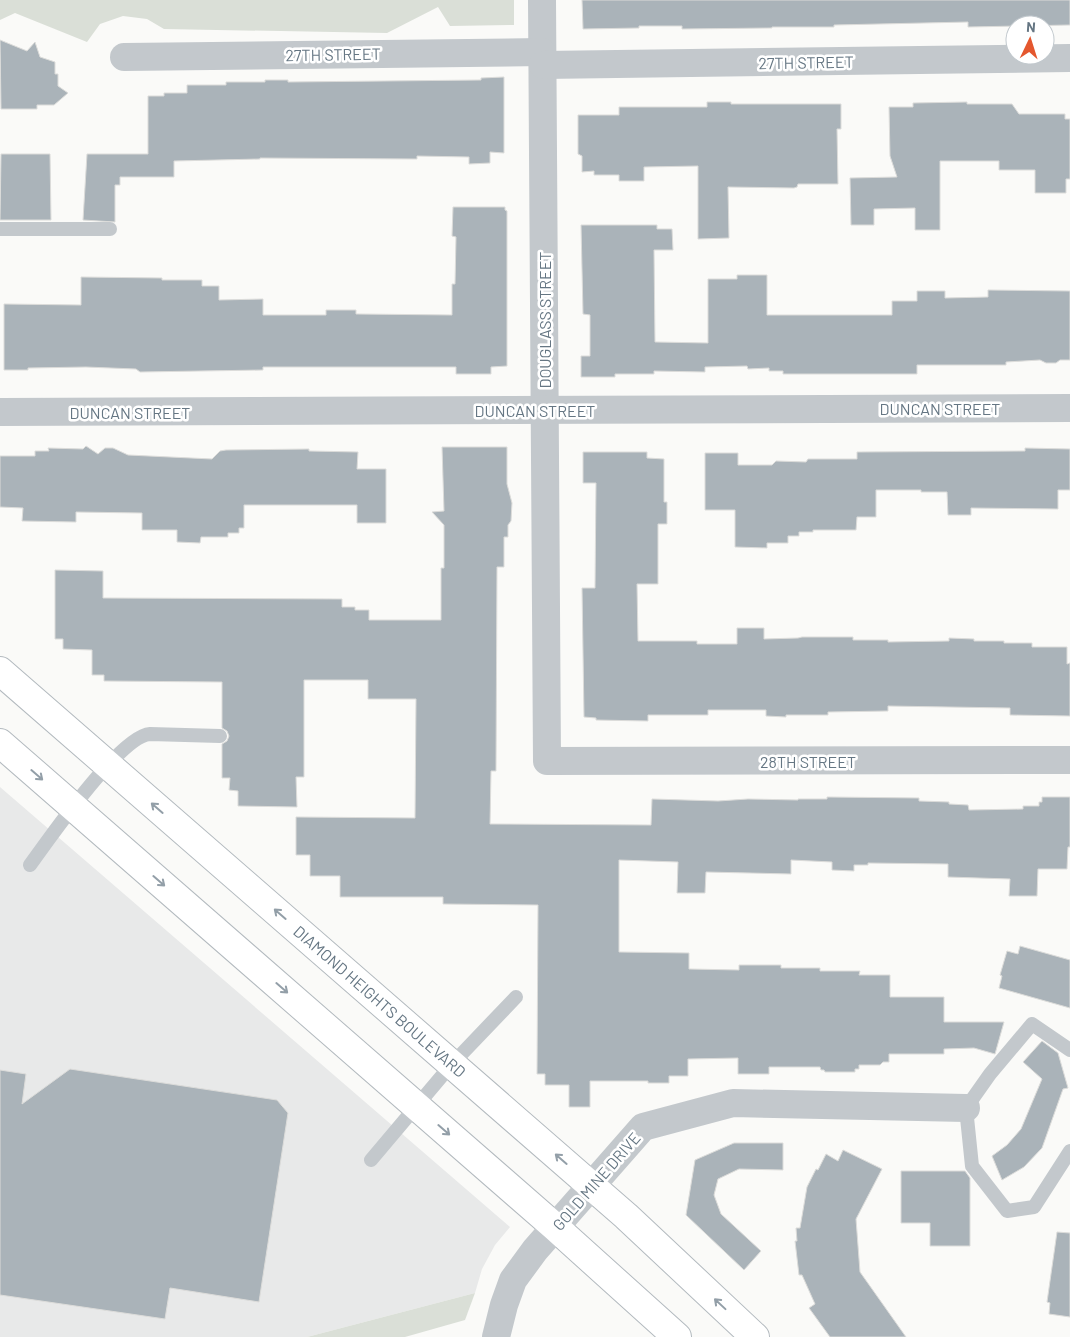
<svg xmlns="http://www.w3.org/2000/svg" width="1070" height="1337" font-family="Barlow,sans-serif">
  <style>
    .built { fill: #e8e9e9 }
    .green { fill: #dadfd7 }
    .building { fill: #aab3b9; stroke: #dcdcda }
    .lines { fill: none; stroke-linecap: round; stroke-linejoin: round }
    .secondary-casing { stroke: #b3babf; stroke-width: 30 }
    .lane { stroke: #c3c8cc; stroke-width: 14 }
    .street { stroke: #c3c8cc; stroke-width: 28 }
    .secondary { stroke: #fff; stroke-width: 28 }
    .oneway { stroke: #939fa8 }
    .labels { text-anchor: middle; dominant-baseline: central; stroke-width: 5; stroke-linejoin: round; paint-order: stroke }
    .street-label { font-size: 16px; fill: #657683; stroke: #fff }
  </style>
  <rect width="100%" height="100%" fill="#fafaf8"/>
  <polygon class="built" points="0,787 510,1227 495,1245 482,1269 475,1293 307,1337 0,1337"/>
  <g class="green">
    <polygon points="0,0 514,0 514,25 450,26 438,7 387,33 164,29 147,19 123,16 100,24 87,42 15,13 0,20"/>
    <polygon points="475,1293 465,1320 405,1337 307,1337"/>
  </g>
  <g class="building">
    <polygon points="582,0 1070,0 1070,25 968,27 968,22 834,25 834,27 772,27 772,28 682,29 682,26 639,26 639,28 583,29"/>
    <polygon points="0,40 27,51 35,42 40,57 55,62 55,74 58,74 58,86 68,93 54,105 37,105 37,109 1,109"/>
    <polygon points="504,77 504,153 490,152 490,163 469,164 469,157 417,156 417,159 260,158 260,159 174,161 174,177 120,177 120,185 115,185 115,222 83,220 87,154 148,154 148,96 164,96 164,93 187,93 187,85 226,85 226,82 265,82 265,80 288,80 288,82 481,80 481,78"/>
    <polygon points="707,102 731,102 731,104 841,104 841,129 837,129 838,184 798,184 797,187 794,188 728,187 729,238 698,239 698,166 644,167 644,181 619,181 619,175 594,175 594,171 582,172 582,156 578,154 578,115 619,115 619,107 707,107"/>
    <polygon points="967,102 967,104 1012,104 1019,114 1065,114 1065,119 1070,119 1070,179 1066,179 1066,193 1035,193 1035,170 999,170 999,161 940,161 940,230 915,230 915,208 874,209 874,225 851,225 850,178 897,177 890,156 889,107 913,107 913,103"/>
    <polygon points="1,154 50,154 51,220 0,220"/>
    <polygon points="453,207 505,207 505,210 507,211 507,366 491,367 491,374 456,374 456,367 263,367 263,370 140,372 136,369 86,367 28,368 28,370 4,370 4,304 81,305 81,277 162,278 162,280 202,280 202,286 219,286 219,300 263,299 263,315 326,315 326,310 356,310 356,314 452,315 452,284 455,284 456,237 452,236"/>
    <polygon points="581,225 657,225 657,229 672,229 673,250 654,250 655,342 708,343 708,279 737,279 737,275 767,275 767,315 892,315 892,301 917,301 917,291 945,291 945,298 988,297 988,290 1070,291 1070,360 1060,360 1056,363 1046,363 1040,360 1006,362 1006,365 917,365 917,374 783,374 783,371 769,371 769,368 748,369 747,366 705,367 705,372 654,371 654,374 615,374 615,377 581,377 581,356 590,356 590,315 583,314"/>
    <polygon points="86,446 98,454 105,448 113,448 128,455 212,459 220,451 226,450 309,449 309,451 358,452 357,469 386,469 386,523 357,523 357,505 244,505 244,528 239,528 239,533 228,533 228,537 201,537 200,543 177,542 177,530 142,530 142,513 76,512 76,522 22,521 23,508 0,507 0,456 35,456 35,451 49,451 48,448 83,449"/>
    <polygon points="442,447 507,447 507,484 512,503 511,521 508,525 508,537 504,537 504,567 497,567 496,771 491,771 490,824 651,825 652,799 718,801 748,799 798,800 798,799 827,799 827,797 919,798 919,801 949,802 949,804 968,805 969,810 1023,809 1023,806 1039,806 1039,802 1042,802 1042,797 1070,797 1070,847 1068,847 1067,869 1038,869 1037,896 1009,896 1010,879 948,877 948,864 868,863 868,865 854,865 854,871 832,870 832,862 791,860 791,874 706,872 705,893 677,893 678,862 619,860 619,952 689,953 689,969 739,970 739,965 781,965 781,968 820,968 820,971 860,971 859,975 890,975 890,997 944,997 944,1022 1004,1022 995,1054 974,1048 944,1049 944,1054 889,1054 889,1062 883,1062 880,1065 859,1065 859,1069 855,1069 855,1072 825,1072 824,1070 821,1070 820,1067 769,1067 769,1074 738,1074 738,1058 688,1059 688,1076 669,1076 669,1083 648,1083 648,1081 590,1081 590,1107 569,1107 569,1085 545,1085 545,1074 537,1074 538,905 443,904 443,897 340,897 340,876 310,876 310,855 296,855 296,817 415,818 416,699 368,699 368,680 304,680 304,777 296,777 297,807 238,806 238,791 229,790 230,778 222,778 222,744 227,741 229,736 227,731 222,728 222,682 104,681 104,675 92,675 92,650 63,649 63,639 55,639 55,570 103,571 103,598 342,599 342,607 355,607 355,610 369,610 369,620 441,620 441,568 444,568 444,525 432,512 444,511"/>
    <polygon points="1025,448 1070,449 1070,490 1058,490 1058,509 971,508 971,515 948,515 947,492 921,492 921,490 876,490 876,517 857,517 856,530 813,530 813,532 799,532 799,536 788,536 788,543 767,543 767,548 735,547 735,510 705,510 705,453 738,453 738,465 772,465 776,461 806,462 808,459 857,459 857,452 1025,451"/>
    <polygon points="583,452 647,452 647,458 664,459 664,502 667,502 667,524 658,524 658,584 637,584 638,641 697,641 697,644 737,644 737,628 764,628 764,639 798,638 802,637 853,637 853,640 888,640 888,642 949,641 949,638 974,639 974,641 1004,641 1004,643 1032,643 1032,647 1067,647 1067,664 1070,663 1070,716 1010,715 1010,708 888,706 888,711 828,712 828,715 786,715 786,717 766,716 766,710 708,710 708,715 648,715 648,721 596,720 596,718 584,717 582,588 595,588 596,483 583,483"/>
    <polygon points="1020,946 1070,960 1070,1008 999,988 1002,976 1000,975 1007,951 1018,954"/>
    <polygon points="1042,1041 1058,1053 1068,1088 1063,1089 1042,1148 1024,1167 1002,1180 992,1156 1007,1145 1021,1129 1042,1079 1023,1062"/>
    <polygon points="70,1069 277,1100 288,1113 259,1302 170,1288 165,1319 0,1295 0,1070 26,1074 22,1104"/>
    <polygon points="734,1143 783,1143 783,1170 739,1169 718,1179 714,1195 721,1214 761,1251 744,1270 686,1215 695,1160"/>
    <polygon points="843,1150 882,1169 856,1219 860,1272 906,1337 830,1337 809,1308 815,1304 802,1275 799,1275 795,1241 797,1241 796,1228 800,1228 807,1187 816,1169 818,1170 826,1154 838,1161"/>
    <polygon points="901,1171 965,1171 970,1178 970,1246 930,1246 930,1223 901,1223"/>
    <polygon points="1057,1232 1070,1233 1070,1317 1049,1314 1050,1303 1047,1302"/>
  </g>
  <g class="lines">
    <defs>
      <g id="secondary">
        <polyline points="0,671 626,1216 755,1337"/>
        <polyline points="0,743 555,1227 677,1337"/>
      </g>
    </defs>
    <use href="#secondary" class="secondary-casing"/>
    <g class="lane">
      <polyline points="0,229 110,229"/>
      <path d="M30,865C49,839 120,736 150,734L220,736"/>
      <polyline points="1070,1050 1032,1024 990,1074 966,1108 972,1166 1007,1211 1034,1207 1070,1151"/>
      <polyline points="371,1160 452,1064 516,997"/>
    </g>
    <g class="street">
      <polyline points="542,0 547,761 1070,760"/>
      <polyline points="124,57 542,52"/>
      <polyline points="543,65 1070,58"/>
      <polyline points="0,412 1070,408"/>
      <polyline points="496,1337 504,1305 513,1280 535,1250 643,1127 733,1103 966,1108"/>
    </g>
    <use href="#secondary" class="secondary"/>
  </g>
  <defs><path id="oneway-shaft" d="M-6 0H5M1.5-3L5.5 0L1.5 3" fill="none" stroke-width="1.6" stroke-linecap="round" stroke-linejoin="round" transform="scale(1.25)"/></defs>
  <g class="oneway">
    <use href="#oneway-shaft" transform="translate(37 775) rotate(41)"/>
    <use href="#oneway-shaft" transform="translate(157 808) rotate(-139)"/>
    <use href="#oneway-shaft" transform="translate(159 881) rotate(41)"/>
    <use href="#oneway-shaft" transform="translate(280 914) rotate(-139)"/>
    <use href="#oneway-shaft" transform="translate(282 988) rotate(41)"/>
    <use href="#oneway-shaft" transform="translate(444 1130) rotate(41)"/>
    <use href="#oneway-shaft" transform="translate(561 1159) rotate(-139)"/>
    <use href="#oneway-shaft" transform="translate(720 1304) rotate(-137)"/>
  </g>
  <g class="labels">
    <g class="street-label">
      <text transform="translate(333 54) rotate(-1)">27TH STREET</text>
      <text transform="translate(806 62) rotate(-1)">27TH STREET</text>
      <text transform="translate(544 320) rotate(-90)">DOUGLASS STREET</text>
      <text x="940" y="408">DUNCAN STREET</text>
      <text x="535" y="410">DUNCAN STREET</text>
      <text x="130" y="412">DUNCAN STREET</text>
      <text x="808" y="761">28TH STREET</text>
      <text transform="translate(380 1001) rotate(41)">DIAMOND HEIGHTS BOULEVARD</text>
      <text transform="translate(596 1181) rotate(-49)">GOLD MINE DRIVE</text>
    </g>
  </g>
  <g transform="translate(1030 40) rotate(4)"><circle r="24" fill="#ffffff" stroke="#c1c8cd"/>
  <path d="M0-4L9 19L0 12L-9 19Z" fill="#e4572e"/>
  <text y="-8" font-size="14" font-weight="bold" text-anchor="middle" fill="#657683">N</text>
  </g>
</svg>
